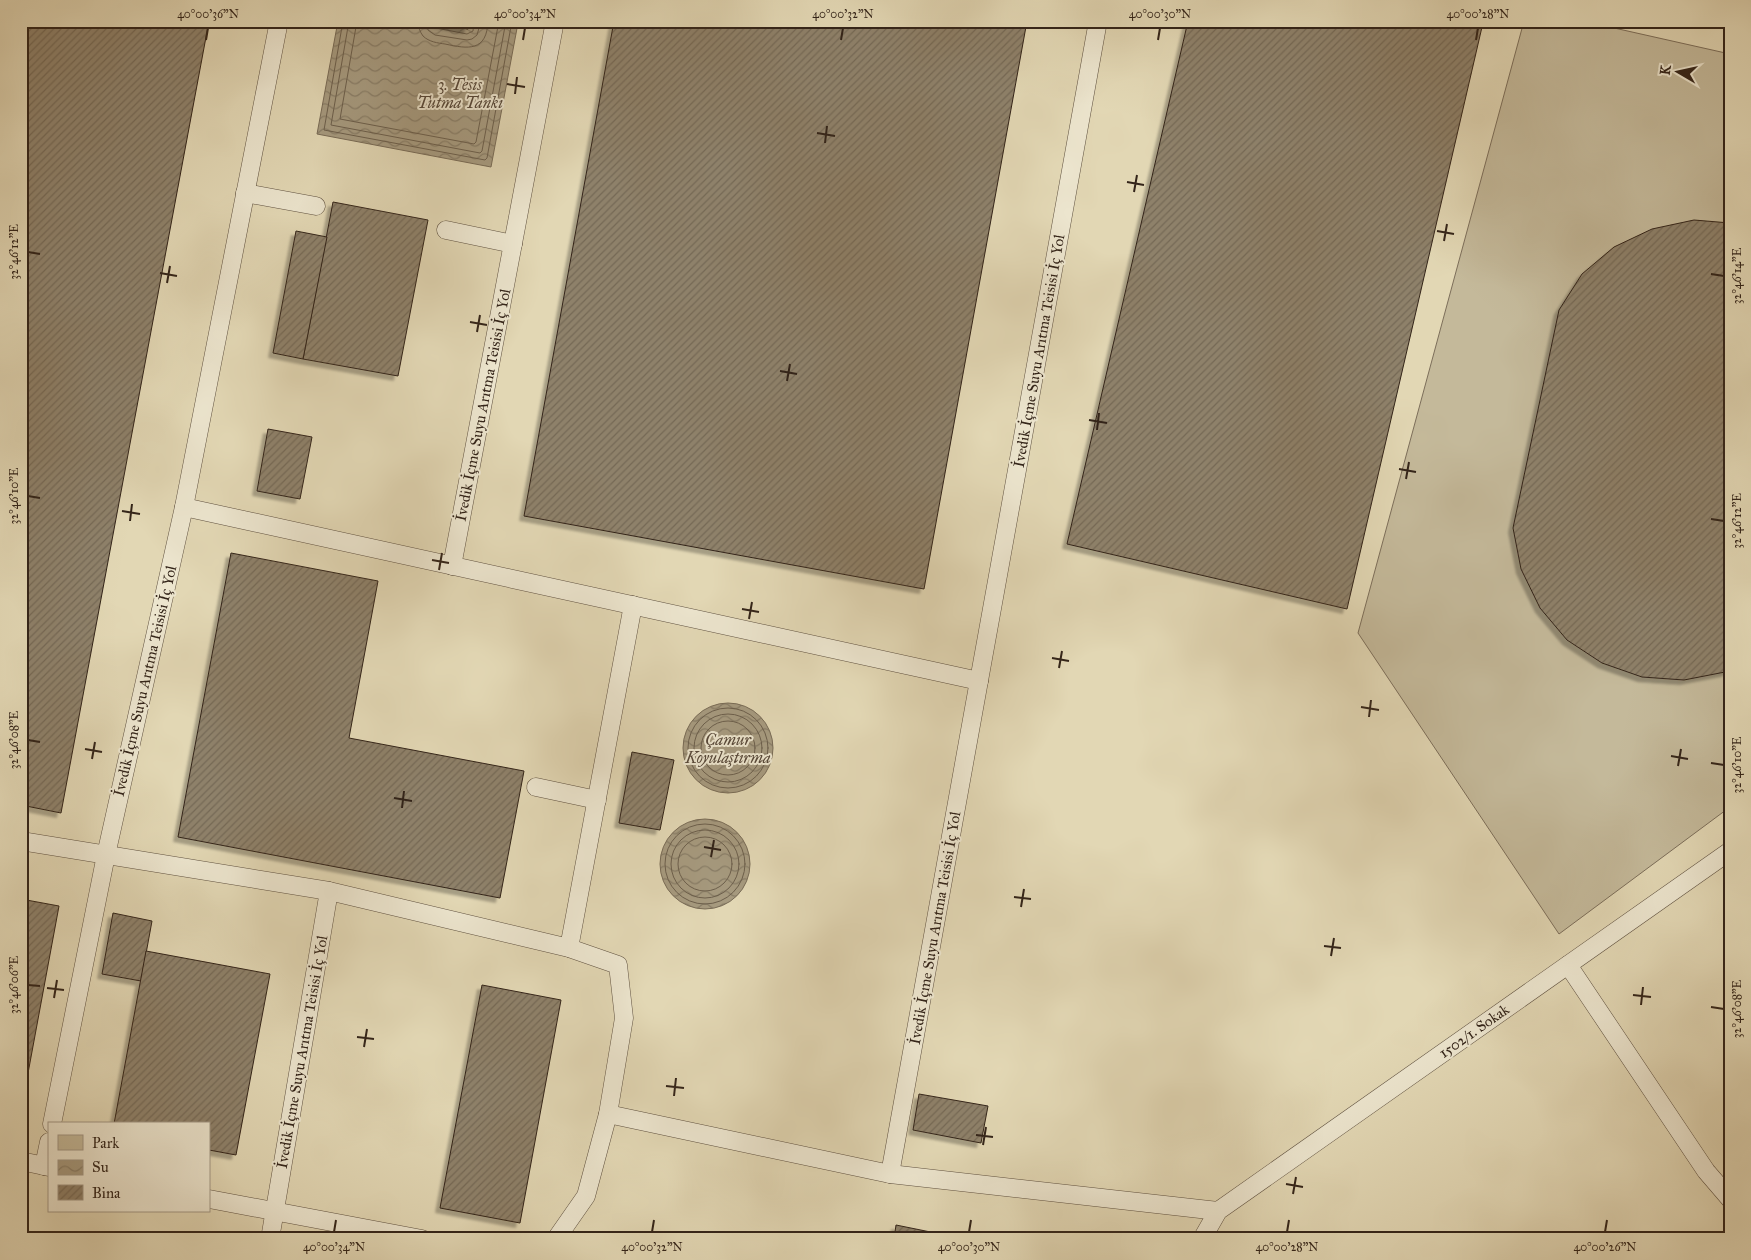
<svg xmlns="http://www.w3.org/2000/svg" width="1751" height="1260" font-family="'IM FELL Great Primer',serif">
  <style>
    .park { fill: #c4b99a; stroke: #7c6e5a }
    .water { fill: url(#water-waves); stroke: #786b56 }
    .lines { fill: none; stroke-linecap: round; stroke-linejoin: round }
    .shore { stroke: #6c5f4c; stroke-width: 1 }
    .building { fill: url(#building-hatch); stroke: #332419; filter: url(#shadow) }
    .service-casing { stroke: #5f5140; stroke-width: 19 }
    .service { stroke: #ece5ce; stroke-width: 18 }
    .ticks { fill: none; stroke: #332419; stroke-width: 2 }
    .labels { text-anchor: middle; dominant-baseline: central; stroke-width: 4; stroke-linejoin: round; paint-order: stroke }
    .street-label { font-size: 15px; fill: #332419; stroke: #ece5ce }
    .water-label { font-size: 16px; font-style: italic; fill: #564738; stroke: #ece5ce }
    .neatline { fill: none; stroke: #332419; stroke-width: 2 }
    .ticks-label { font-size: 12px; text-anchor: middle; fill: #332419 }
  </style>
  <defs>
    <pattern id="water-waves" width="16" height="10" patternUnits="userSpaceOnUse" patternTransform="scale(1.25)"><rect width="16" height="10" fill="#a69a7f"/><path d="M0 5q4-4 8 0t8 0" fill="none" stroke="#887d67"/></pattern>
    <pattern id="building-hatch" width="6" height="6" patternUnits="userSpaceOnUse" patternTransform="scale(1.25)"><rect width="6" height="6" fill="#8e816a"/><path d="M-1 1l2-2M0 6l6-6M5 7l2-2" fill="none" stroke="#756956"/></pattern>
    <filter id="shadow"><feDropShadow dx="-4.5" dy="4.5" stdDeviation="1" flood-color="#0004"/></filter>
  </defs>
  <rect width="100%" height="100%" fill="#e2d7b4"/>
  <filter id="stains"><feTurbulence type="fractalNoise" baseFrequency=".004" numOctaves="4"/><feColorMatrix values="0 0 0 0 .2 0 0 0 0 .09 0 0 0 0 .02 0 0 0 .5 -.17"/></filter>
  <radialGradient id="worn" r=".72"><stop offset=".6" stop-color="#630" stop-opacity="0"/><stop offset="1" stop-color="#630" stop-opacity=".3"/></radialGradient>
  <polygon class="park" points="1524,21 1583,21 1730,54 1730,807 1559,934 1358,633"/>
  <g class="water">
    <polygon points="338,21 425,21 468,29 470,21 507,21 518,23 491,167 317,134"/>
    <circle cx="728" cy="748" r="45"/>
    <circle cx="705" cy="864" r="45"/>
  </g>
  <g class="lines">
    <g class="shore">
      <polyline points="343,21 324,130 485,160 487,158 512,21"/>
      <polyline points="349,21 331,125 480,153 482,151 506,21"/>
      <polyline points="357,21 340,119 474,144 476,142 499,21"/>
      <path d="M418,21C418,27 420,32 423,36C429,42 438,43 445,44C468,49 487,52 488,21"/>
      <polyline points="426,22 428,30 435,35 467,40 472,39 477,35 481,21"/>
      <polyline points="432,24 436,28 467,34 473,31 474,21"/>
      <circle cx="728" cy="748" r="40"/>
      <circle cx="728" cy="748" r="34"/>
      <circle cx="728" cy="748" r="27"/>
      <circle cx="705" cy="864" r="40"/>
      <circle cx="705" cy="864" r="34"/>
      <circle cx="705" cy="864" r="27"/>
    </g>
  </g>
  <g class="building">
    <polygon points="21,21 209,21 61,813 21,805"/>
    <polygon points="425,21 470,21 468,29"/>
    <polygon points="614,21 1027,21 924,589 524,516"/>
    <polygon points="1188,21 1457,21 1482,27 1347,609 1067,544"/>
    <polygon points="333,202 428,220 398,376 303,359"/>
    <polygon points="1694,220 1730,223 1730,670 1725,672 1684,680 1642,677 1602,663 1567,640 1540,608 1521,569 1513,528 1559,310 1582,274 1614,247 1652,229"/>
    <polygon points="296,231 327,237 303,359 273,353"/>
    <polygon points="268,429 312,437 300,499 257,491"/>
    <polygon points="231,553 378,581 349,738 524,771 500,898 178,837"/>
    <polygon points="632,752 674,760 660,830 619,823"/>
    <polygon points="21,899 59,906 21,1111"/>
    <polygon points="113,913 152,921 141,981 102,974"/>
    <polygon points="146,951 270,974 236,1155 209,1150 209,1124 114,1124"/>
    <polygon points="482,985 561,1000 520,1223 440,1208"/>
    <polygon points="919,1094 988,1106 981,1143 913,1130"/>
    <polygon points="896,1225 965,1239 894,1239"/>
  </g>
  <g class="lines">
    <defs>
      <g id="service">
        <polyline points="245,193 316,206"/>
        <polyline points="446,230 513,244"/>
        <polyline points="184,507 979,681"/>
        <polyline points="452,566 555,21"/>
        <polyline points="536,787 597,800"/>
        <polyline points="21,841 329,891 569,948 618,965 624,1018 608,1114 586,1196 556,1239"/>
        <polyline points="569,948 633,605"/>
        <polyline points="1568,965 1706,1171 1730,1199"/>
        <polyline points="608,1114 890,1174 1218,1211"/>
        <polyline points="52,1124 106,855 184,507 279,21"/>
        <polyline points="21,1161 49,1167"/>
        <polyline points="44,1166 49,1142"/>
        <polyline points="890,1174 1098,21"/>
        <polyline points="209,1199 422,1239"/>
        <polyline points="270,1239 329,891"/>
        <polyline points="1202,1239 1218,1211 1730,851"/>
      </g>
    </defs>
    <use href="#service" class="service-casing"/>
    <use href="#service" class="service"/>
  </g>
  <path class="ticks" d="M206,40L208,28M523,40L525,28M841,40L843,28M1158,40L1160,28M1476,40L1478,28M507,84L525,87M515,94L517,77M817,133L835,136M825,143L827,126M1127,182L1144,185M1134,192L1137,175M1437,231L1454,234M1444,241L1447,224M28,252L40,254M160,273L177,276M1711,274L1724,276M167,283L170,266M470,322L487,325M477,332L480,315M780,371L797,374M787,381L790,364M1089,420L1107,423M1097,430L1099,413M1399,469L1416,472M1406,479L1409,462M28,496L40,498M122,511L140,514M1711,519L1724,521M130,521L132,504M432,560L449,563M439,570L442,553M742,609L759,612M749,619L752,602M1052,658L1069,661M1059,668L1062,651M1361,707L1379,710M1369,717L1371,700M28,740L40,742M85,749L102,752M1671,756L1688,759M92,759L95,742M1711,763L1724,765M1678,766L1681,749M394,798L412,801M402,808L404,791M704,847L721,850M711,857L714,840M1014,897L1031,899M1021,907L1024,889M1324,946L1341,948M1331,956L1334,938M28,985L40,986M47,988L64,990M1633,995L1651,997M54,998L57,980M1641,1005L1643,987M1711,1007L1724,1009M357,1037L374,1039M364,1047L367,1029M666,1086L684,1088M674,1096L676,1078M976,1135L993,1137M983,1145L986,1127M1286,1184L1303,1187M1293,1194L1296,1177M334,1232L336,1220M652,1232L654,1220M969,1232L971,1220M1287,1232L1289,1220M1605,1232L1607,1220"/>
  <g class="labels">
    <g class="street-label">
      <text transform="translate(1039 351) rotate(-80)">İvedik İçme Suyu Arıtma Teisisi İç Yol</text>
      <text transform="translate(483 405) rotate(-79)">İvedik İçme Suyu Arıtma Teisisi İç Yol</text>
      <text transform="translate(145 681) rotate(-77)">İvedik İçme Suyu Arıtma Teisisi İç Yol</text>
      <text transform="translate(935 928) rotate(-80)">İvedik İçme Suyu Arıtma Teisisi İç Yol</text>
      <text transform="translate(1474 1031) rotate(-35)">1502/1. Sokak</text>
      <text transform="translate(302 1052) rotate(-80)">İvedik İçme Suyu Arıtma Teisisi İç Yol</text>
    </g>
    <g class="water-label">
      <text x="460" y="84">3. Tesis<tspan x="460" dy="18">Tutma Tankı</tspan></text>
      <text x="728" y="739">Çamur<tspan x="728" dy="18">Koyulaştırma</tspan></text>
    </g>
  </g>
  <rect width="1751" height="1260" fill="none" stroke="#e2d7b4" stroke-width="55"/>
  <rect x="48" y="1122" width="162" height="90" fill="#ece5ce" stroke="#a29886"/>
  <rect x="58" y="1135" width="25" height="15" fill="#c4b99a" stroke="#a29886"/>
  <text x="92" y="1148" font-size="15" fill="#332419">Park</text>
  <rect x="58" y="1160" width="25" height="15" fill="url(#water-waves)" stroke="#a29886"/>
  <text x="92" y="1172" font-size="15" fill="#332419">Su</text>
  <rect x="58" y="1185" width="25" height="15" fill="url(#building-hatch)" stroke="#a29886"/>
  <text x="92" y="1198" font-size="15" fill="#332419">Bina</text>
  <g transform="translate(1678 72) rotate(279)" stroke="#ece5ce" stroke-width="4" paint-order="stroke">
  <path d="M0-4L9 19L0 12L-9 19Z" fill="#332419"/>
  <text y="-8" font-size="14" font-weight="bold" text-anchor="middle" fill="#332419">K</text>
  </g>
  <rect x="28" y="28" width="1696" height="1204" class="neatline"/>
  <g class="ticks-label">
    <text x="208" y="18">40°00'36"N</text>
    <text x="525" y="18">40°00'34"N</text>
    <text x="843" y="18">40°00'32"N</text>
    <text x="1160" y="18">40°00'30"N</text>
    <text x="1478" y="18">40°00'28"N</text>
    <text transform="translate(14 252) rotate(-90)" y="4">32°46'12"E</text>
    <text transform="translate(1737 276) rotate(-90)" y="4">32°46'14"E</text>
    <text transform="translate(14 496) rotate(-90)" y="4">32°46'10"E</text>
    <text transform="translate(1737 521) rotate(-90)" y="4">32°46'12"E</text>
    <text transform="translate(14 740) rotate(-90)" y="4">32°46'08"E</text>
    <text transform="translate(1737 765) rotate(-90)" y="4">32°46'10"E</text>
    <text transform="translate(14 985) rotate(-90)" y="4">32°46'06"E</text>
    <text transform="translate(1737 1009) rotate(-90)" y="4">32°46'08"E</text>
    <text x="334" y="1251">40°00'34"N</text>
    <text x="652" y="1251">40°00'32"N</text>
    <text x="969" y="1251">40°00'30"N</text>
    <text x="1287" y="1251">40°00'28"N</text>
    <text x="1605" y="1251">40°00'26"N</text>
  </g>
  <rect width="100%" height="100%" filter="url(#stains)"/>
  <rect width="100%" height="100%" fill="url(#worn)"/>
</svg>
